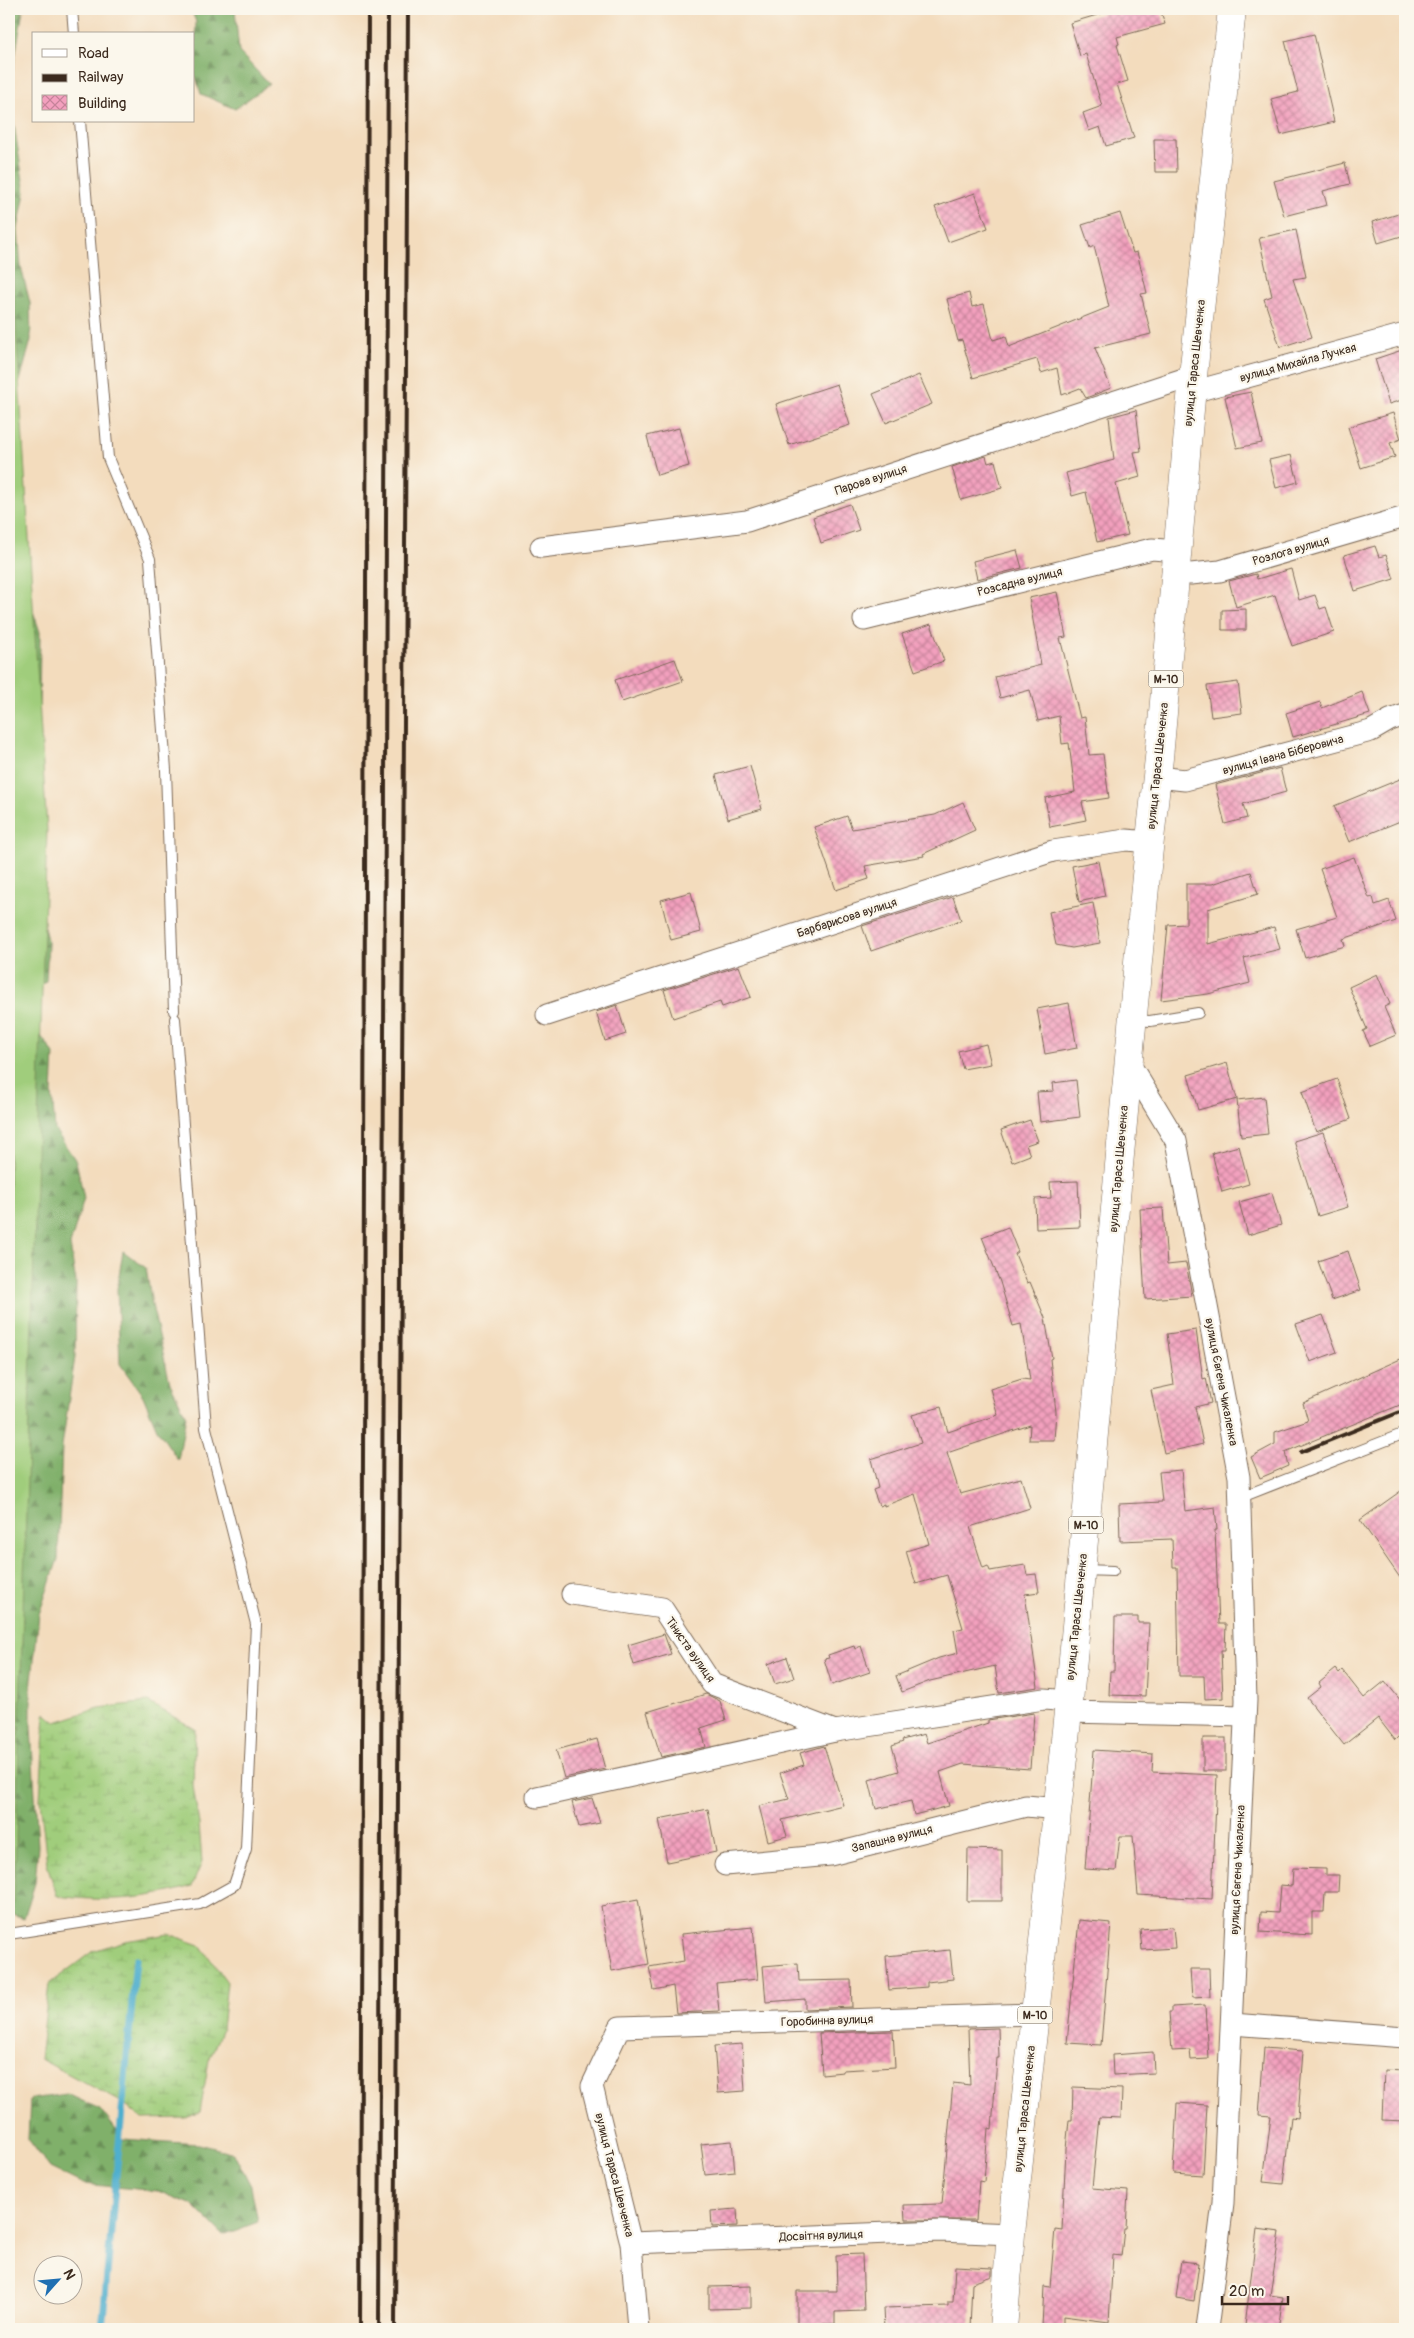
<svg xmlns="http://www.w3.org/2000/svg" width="1414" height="2338" font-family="Pangolin,sans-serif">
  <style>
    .forest { fill: url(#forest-firs); stroke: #5e6d44 }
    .wetland { fill: url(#wetland-marsh); stroke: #6e7c4c }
    .garden { fill: #a0cd7b; stroke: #6e7c4c }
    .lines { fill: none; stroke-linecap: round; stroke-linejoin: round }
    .stream { stroke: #4fafce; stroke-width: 7 }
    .building { fill: url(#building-cross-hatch) }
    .lane-casing { stroke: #7b6856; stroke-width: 12 }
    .street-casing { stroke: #7b6856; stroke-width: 23 }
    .primary-casing { stroke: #7b6856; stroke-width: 29 }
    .lane { stroke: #fff; stroke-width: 10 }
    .street { stroke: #fff; stroke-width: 21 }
    .primary { stroke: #fff; stroke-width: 28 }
    .rail { stroke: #3b2a1e; stroke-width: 4 }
    .labels { text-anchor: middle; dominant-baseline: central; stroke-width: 4.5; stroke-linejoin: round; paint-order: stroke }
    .shield { fill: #fbf7ec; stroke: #75685c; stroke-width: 1 }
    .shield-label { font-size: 11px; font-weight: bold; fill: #3b2a1e }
    .street-label { font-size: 12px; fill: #3b2a1e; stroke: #fbf7ec }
  </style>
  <defs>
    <pattern id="forest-firs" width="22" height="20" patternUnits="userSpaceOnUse" patternTransform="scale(1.25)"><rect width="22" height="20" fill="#80b06b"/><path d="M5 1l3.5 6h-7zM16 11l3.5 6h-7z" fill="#6a8f57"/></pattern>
    <pattern id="wetland-marsh" width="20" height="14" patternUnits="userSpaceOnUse" patternTransform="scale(1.25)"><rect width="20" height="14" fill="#a0cd7b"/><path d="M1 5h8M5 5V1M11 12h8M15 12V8" fill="none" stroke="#8bb06a"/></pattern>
    <pattern id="building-cross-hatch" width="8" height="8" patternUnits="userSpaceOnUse" patternTransform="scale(1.25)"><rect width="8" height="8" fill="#f3a0be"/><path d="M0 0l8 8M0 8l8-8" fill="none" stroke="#c6839a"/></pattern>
  </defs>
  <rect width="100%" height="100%" fill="#fbf7ec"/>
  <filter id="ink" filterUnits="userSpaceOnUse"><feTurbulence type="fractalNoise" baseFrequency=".02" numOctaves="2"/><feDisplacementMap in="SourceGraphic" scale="10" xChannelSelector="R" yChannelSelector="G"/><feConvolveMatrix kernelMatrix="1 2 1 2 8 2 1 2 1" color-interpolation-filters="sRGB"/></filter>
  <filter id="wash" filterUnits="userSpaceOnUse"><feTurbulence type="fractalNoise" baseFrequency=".0096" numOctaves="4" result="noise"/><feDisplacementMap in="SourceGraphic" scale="20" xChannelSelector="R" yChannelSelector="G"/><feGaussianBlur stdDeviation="1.12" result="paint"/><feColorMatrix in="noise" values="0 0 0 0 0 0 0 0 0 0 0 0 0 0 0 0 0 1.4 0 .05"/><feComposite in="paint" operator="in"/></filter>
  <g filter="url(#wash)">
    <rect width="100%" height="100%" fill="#f3dcbd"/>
    <g class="forest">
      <polygon points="9,9 23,10 11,81 13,118 25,193 18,229 21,267 30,303 31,340 16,396 25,587 40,632 37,898 48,944 46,981 20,1007 9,1009"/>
      <polygon points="191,9 235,9 239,52 269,84 235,109 201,94 194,71 196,22"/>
      <polygon points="9,1020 31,1022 54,1054 52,1092 55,1130 76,1161 84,1198 70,1245 76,1283 75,1357 62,1446 58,1559 39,1614 31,1689 31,1727 38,1846 35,1883 24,1918 9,1913"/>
      <polygon points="123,1251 146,1268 152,1305 170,1383 186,1416 178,1460 157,1429 143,1396 120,1364 117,1289"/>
      <polygon points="67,2094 100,2109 123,2139 199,2144 234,2153 251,2186 258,2222 223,2235 193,2205 158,2191 83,2184 50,2168 28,2139 30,2099"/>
    </g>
    <g class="wetland">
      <path d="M148,1702L195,1729L193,1786L199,1824L202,1862L192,1886C147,1900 103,1902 57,1896L47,1864L40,1800L45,1713L56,1722L99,1708Z"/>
      <polygon points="169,1934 200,1945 227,1982 222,2029 209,2060 200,2112 186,2118 142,2119 125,2104 40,2059 49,1984 93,1951 125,1941"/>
    </g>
    <polygon class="garden" points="9,214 47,830 14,1903 9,1904"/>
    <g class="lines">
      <polyline class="stream" points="102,2329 136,1959"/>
    </g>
    <g id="blocks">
      <g class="building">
        <polygon points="1117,9 1160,9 1165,24 1117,37 1119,44 1117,45 1128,81 1117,84 1134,138 1106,146 1100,127 1089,131 1083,113 1102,106 1086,54 1080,56 1070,23"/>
        <polygon points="1314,34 1334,122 1281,135 1271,99 1298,92 1285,41"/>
        <polygon points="1154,139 1176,139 1177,172 1155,172"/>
        <polygon points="1345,163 1350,184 1323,191 1327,205 1284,216 1274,181"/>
        <polygon points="975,193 988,228 948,242 935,207"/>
        <polygon points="1405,212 1405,235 1378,243 1372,222"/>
        <polygon points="1120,213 1133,253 1137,252 1147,293 1141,294 1151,334 1095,348 1111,388 1086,398 1080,388 1062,395 1057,368 1041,373 1037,359 973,378 962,340 958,341 947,299 969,293 972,307 984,304 993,340 1006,336 1009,347 1109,307 1094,246 1090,248 1082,225"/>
        <polygon points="1296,230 1306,277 1293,279 1312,337 1280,347 1264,299 1272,296 1259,238"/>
        <polygon points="1405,349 1405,399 1389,404 1375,359"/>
        <polygon points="919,375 932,404 886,423 873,394"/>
        <polygon points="837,384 850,425 789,445 776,404"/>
        <polygon points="1251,392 1262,443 1237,448 1225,397"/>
        <polygon points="1136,410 1141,451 1134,452 1140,477 1116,484 1128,535 1097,542 1086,492 1072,496 1066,473 1114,460 1109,417"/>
        <polygon points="1393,413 1401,439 1390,443 1395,457 1361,468 1348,427"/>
        <polygon points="679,428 689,466 657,475 647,436"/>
        <polygon points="1291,455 1298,482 1276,488 1269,460"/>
        <polygon points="986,456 988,463 995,461 1002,488 961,500 952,467"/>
        <polygon points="850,504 859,530 821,543 813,517"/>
        <polygon points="1375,546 1379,557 1386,555 1394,579 1355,591 1344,555"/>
        <polygon points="1017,550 1022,568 977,579 973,561"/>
        <polygon points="1291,569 1299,600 1315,595 1320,609 1326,607 1334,632 1292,646 1275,595 1236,607 1229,581 1256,574 1257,579"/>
        <polygon points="1057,592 1066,637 1060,638 1080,718 1085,717 1089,755 1103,754 1109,798 1082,802 1086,820 1050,827 1045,798 1075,792 1069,743 1062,744 1059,716 1038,721 1030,690 1000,698 995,677 1041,665 1029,598"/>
        <polygon points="1246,609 1246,630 1222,630 1222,610"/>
        <polygon points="931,624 944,661 915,671 902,634"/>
        <polygon points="675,659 683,681 622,702 615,680"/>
        <polygon points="1238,682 1242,713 1211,717 1207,686"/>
        <polygon points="1362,692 1370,714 1293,737 1286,713 1320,702 1322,708"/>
        <polygon points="750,766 762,809 728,819 716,775"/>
        <polygon points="1280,768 1286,792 1243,804 1247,818 1225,824 1215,785"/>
        <polygon points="1405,777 1405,819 1349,842 1334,806"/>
        <polygon points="963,802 975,830 923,854 924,856 865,866 869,879 836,890 814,827 847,816 852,829 935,815"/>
        <polygon points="1354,857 1369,898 1373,897 1375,905 1389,900 1396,921 1343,939 1345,946 1305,958 1296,929 1337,917 1320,869"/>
        <polygon points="1098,861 1105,896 1079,902 1072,866"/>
        <polygon points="1251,872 1258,894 1208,909 1208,944 1274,927 1280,949 1244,958 1250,983 1208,994 1161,1000 1168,925 1186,924 1186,884 1212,884"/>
        <polygon points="691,892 701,932 671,940 661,900"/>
        <polygon points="953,897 961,920 871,951 862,926"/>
        <polygon points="1093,903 1100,943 1072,948 1056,945 1049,912"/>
        <polygon points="739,966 751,997 722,1007 720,1002 673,1018 664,990"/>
        <polygon points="1377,974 1390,1004 1384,1007 1396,1035 1370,1046 1363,1031 1367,1029 1349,987"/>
        <polygon points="1069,1003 1077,1048 1045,1054 1037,1009"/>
        <polygon points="617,1005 626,1034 605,1041 596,1012"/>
        <polygon points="986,1044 991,1064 963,1069 958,1051"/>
        <polygon points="1227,1063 1237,1099 1198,1110 1188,1075"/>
        <polygon points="1337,1079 1351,1119 1316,1132 1302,1092"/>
        <polygon points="1076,1080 1080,1117 1040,1122 1037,1092 1054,1091 1053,1083"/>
        <polygon points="1264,1097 1268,1134 1241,1137 1237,1100"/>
        <polygon points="1030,1120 1038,1141 1026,1145 1030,1155 1012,1162 1001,1130"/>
        <polygon points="1323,1132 1348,1207 1318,1216 1294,1141"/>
        <polygon points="1239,1146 1249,1184 1222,1192 1212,1153"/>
        <polygon points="1078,1181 1080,1227 1036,1229 1035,1199 1051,1198 1050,1182"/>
        <polygon points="1272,1193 1281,1225 1248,1235 1239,1202"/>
        <polygon points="1163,1208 1167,1265 1186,1263 1192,1296 1145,1299 1140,1209"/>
        <polygon points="1008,1227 1018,1252 1015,1254 1027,1283 1030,1282 1045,1318 1052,1358 1050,1359 1056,1412 1054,1440 1029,1440 1030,1425 947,1453 960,1494 1021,1478 1030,1508 970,1527 983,1568 988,1566 990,1571 1025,1565 1027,1575 1036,1574 1039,1592 1025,1594 1038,1687 999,1693 995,1666 930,1681 902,1692 896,1676 939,1658 958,1653 954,1630 963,1628 947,1575 916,1584 906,1551 929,1544 915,1494 884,1506 884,1504 879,1506 873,1490 878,1488 871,1459 921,1443 912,1415 941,1407 948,1432 998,1415 990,1389 1022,1379 1030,1380 1021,1324 1013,1326 1000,1282 982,1237"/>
        <polygon points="1348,1251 1361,1290 1332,1300 1318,1261"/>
        <polygon points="1323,1315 1337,1352 1310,1362 1296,1324"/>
        <polygon points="1196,1330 1203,1379 1206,1378 1211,1403 1195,1407 1203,1444 1164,1453 1151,1390 1174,1385 1167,1334"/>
        <polygon points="1405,1357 1405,1403 1285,1452 1288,1466 1260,1478 1251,1457 1275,1444 1275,1432 1308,1421 1303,1403"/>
        <polygon points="1181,1470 1185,1511 1215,1507 1217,1530 1215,1530 1219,1624 1226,1624 1225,1650 1221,1650 1223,1698 1205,1699 1204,1676 1179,1676 1177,1567 1173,1567 1172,1539 1120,1541 1119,1504 1162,1502 1159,1472"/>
        <polygon points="1405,1488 1405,1585 1360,1520"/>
        <polygon points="1115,1617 1138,1617 1138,1623 1149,1623 1145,1696 1109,1695 1110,1671 1114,1671"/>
        <polygon points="664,1634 671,1654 634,1665 628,1645"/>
        <polygon points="854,1646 855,1649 861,1646 870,1672 832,1685 824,1659 829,1658 828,1655"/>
        <polygon points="787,1657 794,1678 775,1684 768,1664"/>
        <polygon points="1336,1669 1339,1673 1342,1670 1364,1698 1385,1681 1405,1706 1405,1730 1395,1740 1378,1718 1344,1745 1307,1698 1321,1687 1319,1683"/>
        <polygon points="706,1694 720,1701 726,1720 701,1728 706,1747 661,1757 647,1712"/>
        <polygon points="1034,1713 1030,1769 963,1764 940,1772 949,1806 914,1815 911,1801 876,1809 869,1780 899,1771 892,1746 903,1742 902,1740 924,1734 927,1743 988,1723 988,1720"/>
        <rect x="1203" y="1738" width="23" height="33"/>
        <polygon points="597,1739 605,1769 564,1778 556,1750"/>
        <polygon points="824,1746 843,1805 782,1820 787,1836 768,1841 759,1806 789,1799 780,1773 804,1765 800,1753"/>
        <polygon points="1094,1750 1153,1754 1152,1772 1217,1775 1212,1899 1138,1895 1133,1836 1120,1836 1116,1871 1085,1869"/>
        <polygon points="592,1798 600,1823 579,1827 572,1802"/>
        <polygon points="708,1809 716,1852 667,1862 659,1819"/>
        <polygon points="968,1849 1002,1850 1002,1901 967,1901"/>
        <polygon points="1293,1868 1326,1869 1326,1875 1339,1875 1338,1892 1325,1892 1324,1912 1312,1912 1312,1935 1260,1932 1261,1912 1278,1913 1280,1885 1292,1886"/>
        <polygon points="638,1899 649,1964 612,1971 601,1906"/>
        <polygon points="1079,1920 1111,1923 1101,2045 1067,2043"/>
        <polygon points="753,1927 758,1979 716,1983 719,2011 676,2013 673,1986 654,1990 649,1967 684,1961 681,1934"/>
        <polygon points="1173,1927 1175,1948 1142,1950 1140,1929"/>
        <polygon points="950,1950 953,1979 927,1982 927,1987 889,1990 886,1956"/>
        <polygon points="798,1963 799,1981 851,1980 852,2007 805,2009 805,1999 766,2002 763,1966"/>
        <polygon points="1190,1969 1209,1969 1210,1997 1192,1998"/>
        <polygon points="1205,2005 1208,2059 1191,2060 1190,2050 1172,2051 1169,2012 1172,2012 1172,2007"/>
        <polygon points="998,2028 999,2058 997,2058 992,2129 988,2128 984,2182 979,2181 976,2220 905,2220 904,2205 942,2204 953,2083 970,2085 968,2029"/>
        <polygon points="893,2031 895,2067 843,2070 843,2072 822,2074 819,2033"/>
        <polygon points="742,2044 745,2091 718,2093 714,2046"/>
        <polygon points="1264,2048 1303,2051 1298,2118 1291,2117 1283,2184 1263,2182 1271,2116 1259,2115"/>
        <polygon points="1153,2052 1154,2073 1113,2075 1112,2055"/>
        <polygon points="1384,2070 1405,2071 1405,2121 1382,2120"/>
        <polygon points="1073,2087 1122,2089 1121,2118 1099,2117 1092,2188 1128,2191 1126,2229 1124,2229 1121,2256 1113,2255 1109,2322 1063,2316 1063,2328 1042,2327 1044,2286 1050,2287 1055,2229 1062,2230 1066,2149 1069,2120 1072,2120"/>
        <polygon points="1177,2103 1207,2105 1203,2175 1173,2173"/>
        <polygon points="732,2141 735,2172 705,2175 701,2144"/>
        <polygon points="737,2209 738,2226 712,2227 711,2211"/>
        <polygon points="1257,2229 1280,2232 1270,2295 1283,2297 1278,2329 1245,2325"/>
        <polygon points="862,2254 864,2311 835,2312 835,2324 797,2324 797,2291 837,2291 836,2255"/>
        <polygon points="1181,2261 1199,2263 1194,2301 1176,2298"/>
        <polygon points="955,2266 992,2268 992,2276 972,2283 970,2329 884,2329 883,2308 948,2306 948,2302 953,2302"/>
        <polygon points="751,2286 751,2308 709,2309 709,2287"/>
      </g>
    </g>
  </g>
  <g filter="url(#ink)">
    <use href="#blocks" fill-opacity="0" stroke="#7b6856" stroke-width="1"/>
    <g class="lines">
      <defs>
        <g id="lane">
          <polyline points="72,9 74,34"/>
          <polyline points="80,121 108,458 150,559 166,770 174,1011"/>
          <polyline points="1133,1020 1150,1021 1198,1013"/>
          <polyline points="1239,1498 1405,1433"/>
          <polyline points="1083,1570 1113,1571"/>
          <polyline points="9,1934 200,1904 234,1885 246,1849 256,1624 206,1428 175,1019"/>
        </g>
        <g id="street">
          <polyline points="1192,392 1405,334"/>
          <polyline points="541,547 747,521 1193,376"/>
          <polyline points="1175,573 1191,574 1220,571 1405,517"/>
          <polyline points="864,620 1152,549 1177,551"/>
          <polyline points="1157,777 1185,780 1371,731 1390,720 1405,715"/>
          <polyline points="547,1015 1053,851 1126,840 1150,842"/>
          <polyline points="1129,1063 1176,1141 1239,1477 1246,1700 1223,2203 1207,2329"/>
          <polyline points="572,1594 662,1608 712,1684 835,1731"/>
          <polyline points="1068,1712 1245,1716"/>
          <polyline points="537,1797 835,1731 1044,1699 1069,1701"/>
          <polyline points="725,1865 830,1855 1026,1806 1058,1809"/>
          <polyline points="1232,2024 1405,2037"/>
          <polyline points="631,2243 941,2231 1011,2234"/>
          <polyline points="638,2329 631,2243 592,2086 620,2027 1035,2014"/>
        </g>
        <polyline id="primary" points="1003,2329 1011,2234 1068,1712 1146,876 1159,758 1193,376 1232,9"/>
      </defs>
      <use href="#lane" class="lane-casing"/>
      <use href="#street" class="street-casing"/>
      <use href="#primary" class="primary-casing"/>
      <use href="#lane" class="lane"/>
      <use href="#street" class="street"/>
      <use href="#primary" class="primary"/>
      <g class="rail">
        <polyline points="1301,1452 1405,1410"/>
        <polyline points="360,2329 368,9"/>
        <polyline points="379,2329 388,9"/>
        <polyline points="395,2329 408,9"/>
      </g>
    </g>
  </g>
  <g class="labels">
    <g class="shield">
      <rect x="1148.5" y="670.5" width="35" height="17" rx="4"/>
      <rect x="1068.5" y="1516.5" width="35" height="17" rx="4"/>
      <rect x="1017.5" y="2006.5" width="35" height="17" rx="4"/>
    </g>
    <g class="shield-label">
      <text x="1166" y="679">М-10</text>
      <text x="1086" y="1525">М-10</text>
      <text x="1035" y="2015">М-10</text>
    </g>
    <g class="street-label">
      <text transform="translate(1195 363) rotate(-84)">вулиця Тараса Шевченка</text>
      <text transform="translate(1298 363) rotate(-15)">вулиця Михайла Лучкая</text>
      <text transform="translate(871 480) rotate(-18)">Парова вулиця</text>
      <text transform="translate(1291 551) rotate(-16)">Розлога вулиця</text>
      <text transform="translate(1020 582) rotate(-14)">Розсадна вулиця</text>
      <text transform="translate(1283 755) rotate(-15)">вулиця Івана Біберовича</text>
      <text transform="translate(1158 766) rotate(-84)">вулиця Тараса Шевченка</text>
      <text transform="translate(847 918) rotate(-18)">Барбарисова вулиця</text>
      <text transform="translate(1119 1169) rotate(-85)">вулиця Тараса Шевченка</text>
      <text transform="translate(1221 1382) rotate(79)">вулиця Євгена Чикаленка</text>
      <text transform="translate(1077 1617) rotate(-84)">вулиця Тараса Шевченка</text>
      <text transform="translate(690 1650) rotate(55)">Тіниста вулиця</text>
      <text transform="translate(892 1839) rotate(-14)">Запашна вулиця</text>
      <text transform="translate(1238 1870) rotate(-87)">вулиця Євгена Чикаленка</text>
      <text transform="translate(827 2021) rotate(-2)">Горобинна вулиця</text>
      <text transform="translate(1025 2109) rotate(-84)">вулиця Тараса Шевченка</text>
      <text transform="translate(614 2175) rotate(76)">вулиця Тараса Шевченка</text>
      <text transform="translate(821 2236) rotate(-2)">Досвітня вулиця</text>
    </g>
  </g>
  <rect width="1414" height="2338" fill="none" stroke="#fbf7ec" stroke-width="30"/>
  <rect x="32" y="32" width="162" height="90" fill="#fbf7ec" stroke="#aea59a"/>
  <rect x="42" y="49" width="25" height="8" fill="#ffffff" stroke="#aea59a"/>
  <text x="78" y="58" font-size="15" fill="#3b2a1e">Road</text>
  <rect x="42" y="74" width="25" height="8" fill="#3b2a1e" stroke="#aea59a"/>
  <text x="78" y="82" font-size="15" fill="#3b2a1e">Railway</text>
  <rect x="42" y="95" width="25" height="15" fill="url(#building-cross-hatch)" stroke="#aea59a"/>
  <text x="78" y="108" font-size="15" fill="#3b2a1e">Building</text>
  <g transform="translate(58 2280) rotate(63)"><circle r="24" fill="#fbf7ec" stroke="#aea59a"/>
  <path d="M0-4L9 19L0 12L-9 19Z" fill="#1f6fb2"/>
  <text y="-8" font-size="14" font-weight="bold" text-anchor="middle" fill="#3b2a1e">N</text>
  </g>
  <path d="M1222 2296v8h66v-8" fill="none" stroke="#3b2a1e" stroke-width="2.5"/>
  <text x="1229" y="2296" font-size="15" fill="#3b2a1e" stroke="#fbf7ec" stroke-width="4" paint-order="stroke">20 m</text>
</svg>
